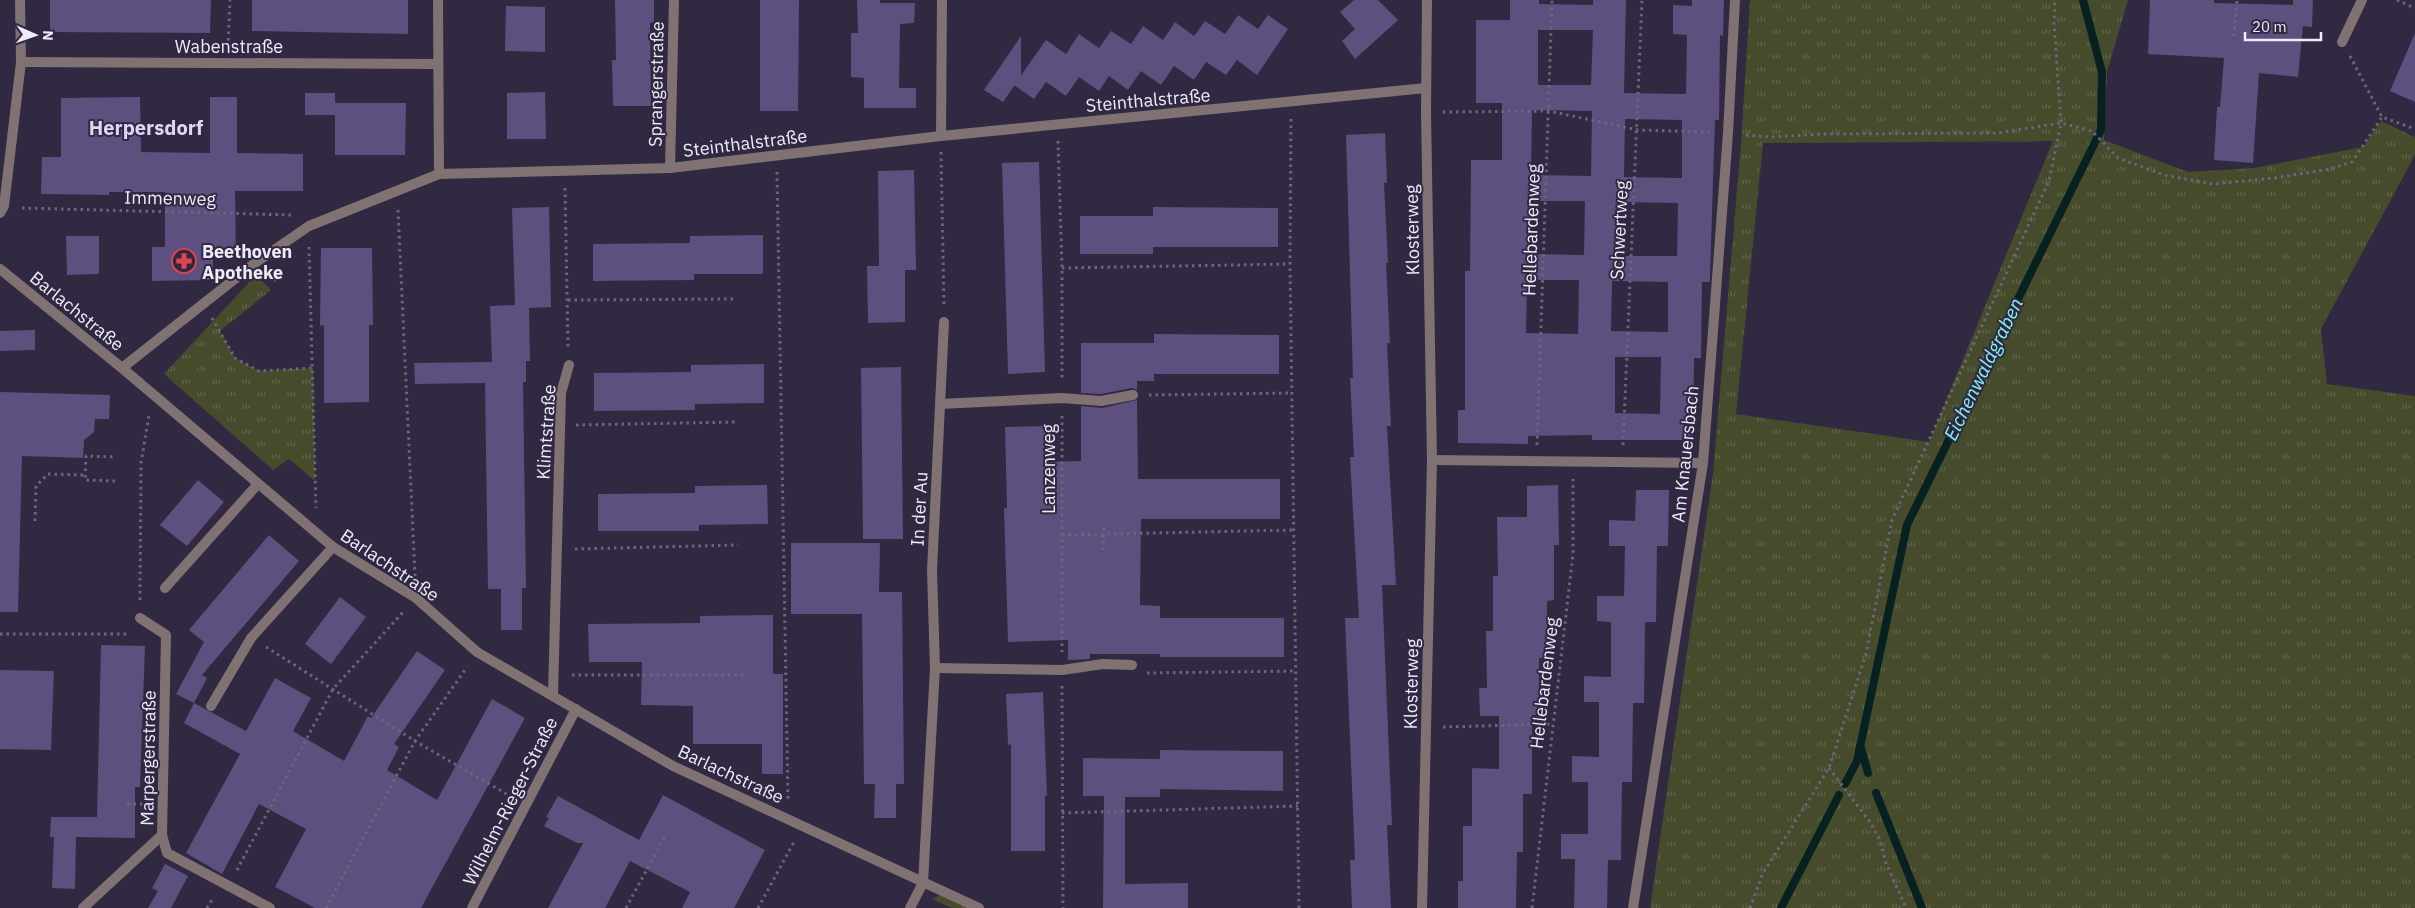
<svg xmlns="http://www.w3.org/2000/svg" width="2415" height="908" font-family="'IBM Plex Sans',sans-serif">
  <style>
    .grass { fill: url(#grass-tufts); fill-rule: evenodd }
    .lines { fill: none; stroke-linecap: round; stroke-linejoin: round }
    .stream { stroke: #072020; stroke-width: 8 }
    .building { fill: #5d4f7e; fill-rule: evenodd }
    .path { stroke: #6c667c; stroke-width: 3; stroke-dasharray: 2.5 4; stroke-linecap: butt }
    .service { stroke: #807172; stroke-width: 10 }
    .minor { stroke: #807172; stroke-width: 10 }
    .labels { text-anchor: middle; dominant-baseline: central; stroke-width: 4; stroke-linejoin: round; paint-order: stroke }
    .street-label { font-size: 18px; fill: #efebfb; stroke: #302941 }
    .poi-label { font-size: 18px; font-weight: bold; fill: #efebfb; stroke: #302941; text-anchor: start }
    .water-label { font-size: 19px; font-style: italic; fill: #81f5f5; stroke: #302941 }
    .quarter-label { font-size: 20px; font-weight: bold; fill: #dfd7f6; stroke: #302941 }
  </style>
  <defs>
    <pattern id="grass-tufts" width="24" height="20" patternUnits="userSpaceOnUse" patternTransform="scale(1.25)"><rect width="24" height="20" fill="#454b2b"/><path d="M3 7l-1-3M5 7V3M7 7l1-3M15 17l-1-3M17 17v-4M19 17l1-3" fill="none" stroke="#60654b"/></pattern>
  </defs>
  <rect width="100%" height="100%" fill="#302941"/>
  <g class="grass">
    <path d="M1750,0H2128L2107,72L2104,140L2188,172L2254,168L2363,147L2381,121L2415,137V155L2321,329L2327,384L2415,396V908H1650L1713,473L1741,143ZM2053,141L1929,442L1736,414L1763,143Z"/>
    <polygon points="256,275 271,290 220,331 235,358 259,371 313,368 315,481 289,459 273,470 164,374"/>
    <polygon points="942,894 974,908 952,908 932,899"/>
  </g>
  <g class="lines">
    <g class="stream">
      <polyline points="1861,748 1868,773"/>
      <polyline points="1845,784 1857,761 1907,525 2101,130 2102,72 2083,0"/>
      <polyline points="1876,793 1922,908"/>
      <polyline points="1781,908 1839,795"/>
    </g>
  </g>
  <g class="building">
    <polygon points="50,0 211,0 210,33 50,32"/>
    <polygon points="252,0 408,0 408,34 252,31"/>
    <polygon points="615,0 654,0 654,22 650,23 651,106 613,106 612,60 616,60"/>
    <polygon points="760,0 799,0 798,111 760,111"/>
    <polygon points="857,0 880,0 880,3 915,3 914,23 900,24 899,88 916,88 916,108 864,108 864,78 851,77 851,33 858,33"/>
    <polygon points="1354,0 1378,0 1398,20 1355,59 1342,41 1355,29 1340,12"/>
    <path d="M1510,0H1539V4L1593,5V0H1626L1624,93L1686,94L1687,35L1673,34V5L1692,6V0H1724L1723,36L1720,35L1719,120H1715L1710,277V282H1702L1701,358H1694L1693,440H1592V435L1528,436V444L1458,443V410H1465V271H1470L1471,160H1502V103H1476V20H1510ZM1538,30H1593L1591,85H1538ZM1532,110L1592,111L1591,176L1531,175ZM1625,119L1682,120V178L1624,177ZM1531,201H1585L1584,255L1531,254ZM1617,202L1678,203L1677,256H1617ZM1527,280H1579L1578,334L1526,333ZM1612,281L1668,282V332L1611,331ZM1615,357H1661L1660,414L1615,413Z"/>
    <polygon points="2150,0 2214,0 2214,3 2293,5 2293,0 2313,0 2312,27 2303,26 2298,77 2259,73 2253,163 2214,160 2217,107 2220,107 2224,58 2148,54"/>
    <polygon points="506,6 545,7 545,52 505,51"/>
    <polygon points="1238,15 1258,29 1268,15 1288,29 1257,75 1237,60 1226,75 1206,62 1194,80 1174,66 1161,85 1141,71 1128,90 1109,76 1099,91 1079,77 1066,96 1046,82 1034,99 1014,85 1046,40 1066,54 1079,34 1099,48 1111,31 1131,44 1143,26 1163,40 1175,22 1194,36 1205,21 1225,34"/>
    <polygon points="2415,33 2415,102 2390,91"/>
    <polygon points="1021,36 1021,76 1003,102 984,90"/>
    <polygon points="545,92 546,139 507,139 507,93"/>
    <polygon points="305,93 335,93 335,103 406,103 405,155 335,155 335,115 305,115"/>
    <polygon points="140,97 141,152 210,153 210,97 237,97 237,153 303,154 303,191 235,191 236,256 213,256 213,280 152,281 152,247 165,247 165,192 109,192 109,195 41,194 42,157 61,157 61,98"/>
    <polygon points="1385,133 1387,183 1384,183 1388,263 1386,263 1390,343 1387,343 1391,426 1387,426 1396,585 1382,585 1392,825 1387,825 1391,908 1352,908 1350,860 1355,860 1345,618 1359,618 1350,457 1354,457 1350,378 1353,378 1346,135"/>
    <polygon points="1039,162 1045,372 1008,374 1002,163"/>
    <polygon points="914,170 916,270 905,270 905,322 868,323 867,266 879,266 878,171"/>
    <polygon points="549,207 551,307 529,308 530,361 526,361 526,382 523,382 526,588 522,588 522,630 501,630 501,589 488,589 485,383 415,384 414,363 492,362 490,306 515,305 512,208"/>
    <polygon points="1153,207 1278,208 1278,247 1153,247 1153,254 1080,254 1080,216 1153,216"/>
    <polygon points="763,235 763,274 694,274 694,280 593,281 593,244 690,243 690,236"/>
    <polygon points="66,236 99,236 99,274 67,275"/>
    <polygon points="321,248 372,248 373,325 369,325 369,402 324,403 324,325 320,326"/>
    <polygon points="35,330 35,350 0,351 0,331"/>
    <polygon points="1154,334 1279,335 1279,374 1154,374 1154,381 1137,381 1137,390 1132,388 1101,394 1081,393 1081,343 1154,343"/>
    <polygon points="764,364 764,403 695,404 695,410 594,411 594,373 691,372 691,365"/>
    <polygon points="901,367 903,539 863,539 861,368"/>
    <polygon points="0,392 110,395 109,419 95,419 94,432 84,440 83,458 22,456 18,612 0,612"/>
    <polygon points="1137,400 1138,479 1280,479 1280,519 1141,519 1140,605 1160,606 1160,618 1284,618 1284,657 1160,657 1160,654 1090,654 1090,659 1068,660 1068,640 1008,642 1004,508 1007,508 1005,427 1046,426 1047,462 1081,461 1081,406 1102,408"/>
    <polygon points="198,480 224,502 187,546 160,525"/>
    <polygon points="767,485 768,524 699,525 699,531 598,531 598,494 695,493 695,486"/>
    <polygon points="1558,485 1559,545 1554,545 1554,600 1547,601 1547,658 1539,658 1539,715 1532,715 1532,794 1523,794 1523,852 1517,852 1516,908 1458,908 1458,881 1463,881 1463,826 1472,826 1472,768 1499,769 1499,716 1480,716 1479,688 1487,688 1486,631 1493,631 1493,576 1498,576 1497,517 1527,517 1527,486"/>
    <polygon points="1636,490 1669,490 1668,546 1657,546 1656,622 1645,622 1644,703 1633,703 1632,782 1622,782 1621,860 1608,860 1607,908 1574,908 1575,859 1561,859 1561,834 1588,834 1588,782 1572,782 1572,756 1599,757 1599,702 1584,702 1584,676 1611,677 1611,622 1597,621 1597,596 1624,596 1625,546 1609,546 1609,520 1635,521"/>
    <polygon points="269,535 299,561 202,675 207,678 194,703 176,694 204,642 189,630"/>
    <polygon points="791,543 880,543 879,592 902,592 904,784 896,784 896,818 874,818 875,784 864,784 862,614 791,614"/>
    <polygon points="340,597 366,617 331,664 305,644"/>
    <polygon points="773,615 773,674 783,674 783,774 762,774 762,744 693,744 693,706 641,705 642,662 589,662 588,624 700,623 700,616"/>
    <polygon points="101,645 145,646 140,787 135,787 135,838 76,837 75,889 52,888 54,837 50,837 51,817 97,817"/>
    <polygon points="417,651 445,670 394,744 399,747 387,770 437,800 492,699 525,718 421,908 315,908 275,887 306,829 259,804 222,874 186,853 240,754 184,723 194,703 246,731 275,678 311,698 293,731 344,761 368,716 371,718"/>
    <polygon points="0,670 54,671 51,750 0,749"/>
    <polygon points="1043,692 1047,796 1045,795 1045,851 1011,851 1011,744 1008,745 1006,694"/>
    <polygon points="1160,750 1283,751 1283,791 1160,789 1160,797 1125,797 1125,884 1188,883 1188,908 1103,908 1104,796 1083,796 1083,758 1160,759"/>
    <polygon points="663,795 765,850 734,908 682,908 690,892 630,861 605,908 548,908 583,843 577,843 544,826 549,818 546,817 558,796 639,840"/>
    <polygon points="165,864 188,876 171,908 148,908 158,891 152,888"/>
  </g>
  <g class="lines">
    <g class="path">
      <polyline points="2397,0 2415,8"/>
      <polyline points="2234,36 2237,0"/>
      <polyline points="228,47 230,0"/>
      <polyline points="2350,56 2382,117 2415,129"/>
      <polyline points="1443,112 1549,111 1638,130 1710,132"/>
      <polyline points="1291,119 1290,264 1299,908"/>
      <polyline points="1746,135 1771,137 1823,134 1997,133 2061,123 2092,131 2118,158 2164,175 2213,184 2274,178 2330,169 2352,162 2382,117"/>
      <polyline points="1058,141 1062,268 1062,380"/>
      <polyline points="941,152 944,306"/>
      <polyline points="777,172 788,800"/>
      <polyline points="565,188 568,347"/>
      <polyline points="22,208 293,215"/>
      <polyline points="398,210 415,576"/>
      <polyline points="309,247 316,508"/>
      <polyline points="1062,268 1290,264"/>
      <polyline points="269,275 278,283"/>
      <polyline points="568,300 735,299"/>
      <polyline points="212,318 235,358 259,371 313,368"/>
      <polyline points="1149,395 1292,393"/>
      <polyline points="1062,416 1062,652"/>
      <polyline points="576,425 738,422"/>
      <polyline points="1537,445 1552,0"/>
      <polyline points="1623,445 1642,0"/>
      <polyline points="115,481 85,480 86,456 115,457"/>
      <polyline points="35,521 36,486 48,474 85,475"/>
      <polyline points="1062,535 1295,530"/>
      <polyline points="575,549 738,545"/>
      <polyline points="1103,550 1104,523"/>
      <polyline points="140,600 141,463 149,415"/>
      <polyline points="0,634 129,634"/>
      <polyline points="266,647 415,741 510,796"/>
      <polyline points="1147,673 1296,671"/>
      <polyline points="572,675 745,675"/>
      <polyline points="1062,686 1063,908"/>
      <polyline points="1443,727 1552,724"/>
      <polyline points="1829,768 1870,822 1880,840 1886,863 1906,908"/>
      <polyline points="127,804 146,804"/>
      <polyline points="1062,813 1298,806"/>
      <polyline points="237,870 333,689 405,610"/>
      <polyline points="207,908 213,898"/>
      <polyline points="326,908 415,741 467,667"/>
      <polyline points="626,908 665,836"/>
      <polyline points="758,908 794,842"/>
      <polyline points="1532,908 1573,554 1573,479"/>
      <polyline points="1750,908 1763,873 1829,768 1866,654 1892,520 2049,181 2061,123 2054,23 2055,0"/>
    </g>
    <g class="service">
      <polyline points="940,404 1062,398 1101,401 1133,395"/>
      <polyline points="165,588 257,485"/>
      <polyline points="935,668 1062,670 1103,664 1132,665"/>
      <polyline points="211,706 251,638 333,547"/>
    </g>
    <g class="minor">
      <polyline points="438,0 439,174"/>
      <polyline points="2342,42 2362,0"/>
      <polyline points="21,62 438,64"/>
      <polyline points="941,136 942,0"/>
      <polyline points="670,168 674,0"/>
      <polyline points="0,213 4,206 21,62 20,0"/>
      <polyline points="0,269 122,368 333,547 416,598 477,652 673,766 979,908"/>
      <polyline points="122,368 255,263 309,226 439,174 670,168 941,136 1426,88"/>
      <polyline points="1432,460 1703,463"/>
      <polyline points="553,694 561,393 569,365"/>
      <polyline points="162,835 167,853 270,908"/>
      <polyline points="83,908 162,835 166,635 140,618"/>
      <polyline points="472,908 576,709"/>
      <polyline points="910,908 923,883 935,668 932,571 944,322"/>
      <polyline points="1422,908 1432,460 1426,112 1427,0"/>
      <polyline points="1633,908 1703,463 1728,133 1735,0"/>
    </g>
  </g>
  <defs>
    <symbol id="pharmacy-ring" viewBox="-11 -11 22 22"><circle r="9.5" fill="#302941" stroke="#e0444e" stroke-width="1.5"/><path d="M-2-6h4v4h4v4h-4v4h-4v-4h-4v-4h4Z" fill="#e0444e"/></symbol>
  </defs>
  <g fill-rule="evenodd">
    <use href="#pharmacy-ring" x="170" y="247" width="28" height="28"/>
  </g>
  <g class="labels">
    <g class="street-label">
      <text x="229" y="46">Wabenstraße</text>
      <text transform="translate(656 84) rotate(-89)">Sprangerstraße</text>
      <text transform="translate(1148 100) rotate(-5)">Steinthalstraße</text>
      <text transform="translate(745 143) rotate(-7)">Steinthalstraße</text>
      <text transform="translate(170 198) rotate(1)">Immenweg</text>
      <text transform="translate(1412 230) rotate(-91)">Klosterweg</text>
      <text transform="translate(1531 230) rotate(-88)">Hellebardenweg</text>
      <text transform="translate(1619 230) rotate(-87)">Schwertweg</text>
      <text transform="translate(77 311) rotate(39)">Barlachstraße</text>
      <text transform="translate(546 432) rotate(-86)">Klimtstraße</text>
      <text transform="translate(1685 454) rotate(-84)">Am Knauersbach</text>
      <text transform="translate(1048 469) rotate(-90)">Lanzenweg</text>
      <text transform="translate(919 509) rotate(-87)">In der Au</text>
      <text transform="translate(390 565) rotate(34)">Barlachstraße</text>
      <text transform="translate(1544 683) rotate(-83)">Hellebardenweg</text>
      <text transform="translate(1411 684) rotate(-89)">Klosterweg</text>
      <text transform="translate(148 758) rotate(-89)">Marpergerstraße</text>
      <text transform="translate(731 774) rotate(25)">Barlachstraße</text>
      <text transform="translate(510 801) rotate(-63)">Wilhelm-Rieger-Straße</text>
    </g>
    <g class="poi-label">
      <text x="202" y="251">Beethoven<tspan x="202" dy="21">Apotheke</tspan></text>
    </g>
    <g class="water-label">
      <text transform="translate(1983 369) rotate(-64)">Eichenwaldgraben</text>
    </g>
    <g class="quarter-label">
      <text x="146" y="127">Herpersdorf</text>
    </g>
  </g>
  <g transform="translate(35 35) rotate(92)" stroke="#302941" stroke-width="4" paint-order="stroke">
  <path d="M0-4L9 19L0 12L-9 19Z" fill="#efebfb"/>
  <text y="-8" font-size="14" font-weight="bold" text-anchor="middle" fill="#efebfb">N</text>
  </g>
  <path d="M2245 32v8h76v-8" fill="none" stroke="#efebfb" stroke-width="2.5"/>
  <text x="2252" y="32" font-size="15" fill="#efebfb" stroke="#302941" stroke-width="4" paint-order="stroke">20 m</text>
</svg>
